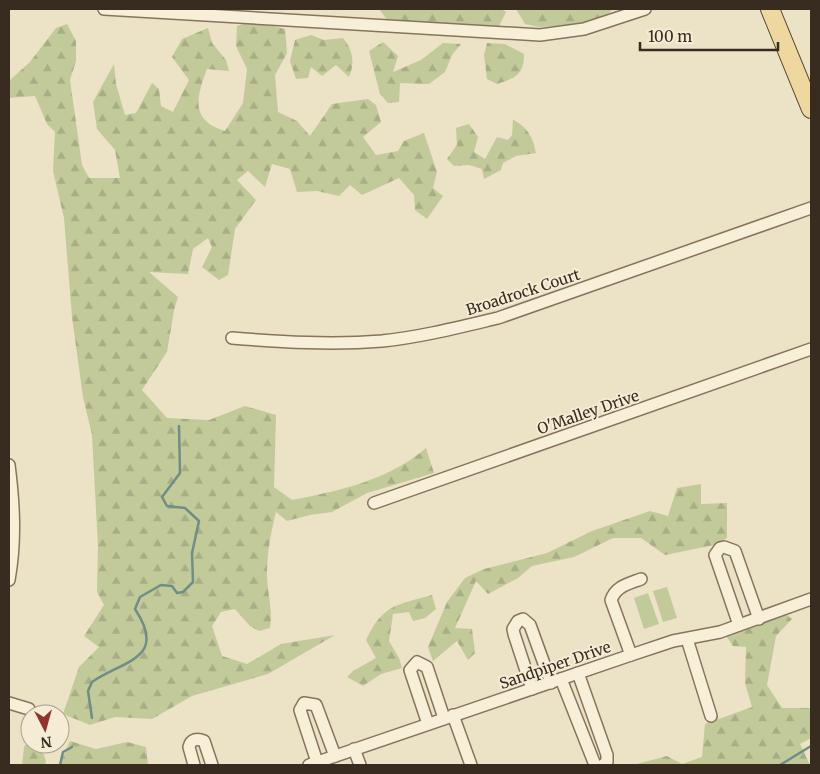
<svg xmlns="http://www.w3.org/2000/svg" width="820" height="774" font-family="Merriweather,serif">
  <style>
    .green { fill: #c2ca9a }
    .forest { fill: url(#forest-firs) }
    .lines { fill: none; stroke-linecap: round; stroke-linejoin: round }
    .stream { stroke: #6e8e87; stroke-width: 2.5 }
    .minor-casing { stroke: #87745c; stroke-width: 14 }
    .primary-casing { stroke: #554330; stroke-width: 20 }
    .minor { stroke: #f7efd8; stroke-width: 11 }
    .primary { stroke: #eed89f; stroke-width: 18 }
    .labels { text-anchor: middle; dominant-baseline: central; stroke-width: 4; stroke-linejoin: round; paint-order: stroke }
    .street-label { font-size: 15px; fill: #372c1f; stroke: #f4ecd5 }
  </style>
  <defs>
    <pattern id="forest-firs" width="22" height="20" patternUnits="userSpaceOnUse" patternTransform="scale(1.25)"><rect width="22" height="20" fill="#c2ca9a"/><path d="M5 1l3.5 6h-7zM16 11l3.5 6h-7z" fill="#a7ae84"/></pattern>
  </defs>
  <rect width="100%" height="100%" fill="#ece2c5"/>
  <g class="green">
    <polygon points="667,587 677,618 663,622 653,591"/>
    <polygon points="648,593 659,624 644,629 634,598"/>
  </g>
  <g class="forest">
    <polygon points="379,9 501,9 506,12 499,26 443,35 397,33"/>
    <polygon points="516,9 613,9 604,18 570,25 539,27 525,24"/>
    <path d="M253,21L285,29L287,53L275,75L278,112L297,121L310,136L332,104L368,99L376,105L381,122L363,137L376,155L398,151L404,141L424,133L437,172L433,188L443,196L427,219L415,210L414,195L399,178L362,195L350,185L339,196L317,191L297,192L290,169L272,164L265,187L248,171L237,180L256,200L235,229L228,275L219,280L202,267L212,247L208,238L193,249L188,274L149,272L178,297L174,310L167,352L142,390L167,418L209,420L245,406L276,415L274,487L292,500C339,491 389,480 426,448L434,473L367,493L332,512L310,515L287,521L276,512C271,532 267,552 267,574C267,592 273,609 270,628L259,631L250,626L235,609L221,612L212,626L222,656L247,664L281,644L335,635L268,674L192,696L152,719L115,717L90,725L63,714L79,667L99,647L84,636L104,605L97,592L98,547L92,435L83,397L72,317L64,218L53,171L55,132L47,124L35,96L9,98L10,80L30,62L56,28L67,24L76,41V61L70,80L82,165L89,178H120L115,150L97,129L93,102L114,64L116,84L125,115L136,113L152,83L159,89L161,106L173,112L189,80L172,57L182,39L208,28L212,43L226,60L229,71L207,69C197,96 189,120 225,131L243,103L247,69L236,46L237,26Z"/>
    <path d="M311,35L324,40L343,38C353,49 355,64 349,77L336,65L322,76L311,67L308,78L296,79L290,61L295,40Z"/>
    <polygon points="383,42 398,56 393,72 421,60 443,43 461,44 452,55 445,72 429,84 400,83 399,102 388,103 380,94 369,51"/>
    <path d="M487,43L505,44L524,54C524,75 515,78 497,84L487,79L484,55Z"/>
    <path d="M513,120C528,127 533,138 536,153L516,156L503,163L501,170L484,179L482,169L469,165L454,166L447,159L457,145L456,128L469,124L478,137L474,152L485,159L497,137L508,140L512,135Z"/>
    <polygon points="701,484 701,504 727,503 727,538 714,545 665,555 641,538 613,538 574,557 532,566 518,578 488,594 476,581 455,628 472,629 475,653 468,660 457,641 433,661 428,647 447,602 465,578 484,569 547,553 592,531 650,511 668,516 677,488"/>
    <path d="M432,595L436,609L425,618L413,621L409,612L393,614L389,641L399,658L402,668L381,674L363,686L347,677L353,671L376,658L366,640C383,604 397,605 432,595Z"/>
    <polygon points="787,615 792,619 776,636 767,685 782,708 811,708 811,738 800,744 810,765 633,765 667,756 682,764 702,757 705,724 752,707 745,683 746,647 733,646 726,636"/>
    <polygon points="30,738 30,744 40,744 46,761 45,765 22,765 24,747"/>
    <polygon points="70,741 96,749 127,742 146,747 148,765 59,765"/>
  </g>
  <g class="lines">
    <g class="stream">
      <path d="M92,718L88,691L92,682C124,660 168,659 135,609L140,597L161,585L172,586L177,593L183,592L193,582L192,553L199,521L185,508L167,506L162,497L180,473L179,426"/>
      <polyline points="60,765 63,752 72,747"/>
      <polyline points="780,765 811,746"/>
    </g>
    <defs>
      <g id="minor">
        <polyline points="104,9 540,35 584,29 645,9"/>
        <path d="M232,338C282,342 332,345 382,341C421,337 460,327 498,318L811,208"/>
        <path d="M9,465C14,504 16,541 9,580"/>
        <polyline points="374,503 811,349"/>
        <polyline points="739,625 715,555 720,548 724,547 735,551 759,619"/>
        <polyline points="687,639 711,716"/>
        <path d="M631,655L611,600C616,586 628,584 641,579"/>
        <polyline points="578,673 607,755 607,762 603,765"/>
        <polyline points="561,679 595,765"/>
        <polyline points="532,689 514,634 513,629 518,621 523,619 530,625 551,683"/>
        <polyline points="9,703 29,709"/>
        <polyline points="453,715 471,765"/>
        <polyline points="428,724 410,670 417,662 427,667 444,718"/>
        <polyline points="354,749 360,765"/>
        <polyline points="317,762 300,710 304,703 316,705 335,756"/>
        <path d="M194,765L189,747C191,739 197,738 204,741L212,765"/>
        <polyline points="309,765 631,655 673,641 720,632 811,599"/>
      </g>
      <polyline id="primary" points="770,9 811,109"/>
    </defs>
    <use href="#minor" class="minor-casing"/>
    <use href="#primary" class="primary-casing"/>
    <use href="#minor" class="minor"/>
    <use href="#primary" class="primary"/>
  </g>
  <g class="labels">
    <g class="street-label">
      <text transform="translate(523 292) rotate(-18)">Broadrock Court</text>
      <text transform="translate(588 412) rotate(-19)">O'Malley Drive</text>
      <text transform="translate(555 665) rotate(-19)">Sandpiper Drive</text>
    </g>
  </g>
  <rect width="820" height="774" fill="none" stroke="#372c1f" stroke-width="20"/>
  <g transform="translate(45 729) rotate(174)"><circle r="24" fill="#f4ecd5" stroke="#a89f8c"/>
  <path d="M0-4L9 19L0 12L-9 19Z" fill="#93322f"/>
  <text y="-8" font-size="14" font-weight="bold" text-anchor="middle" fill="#372c1f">N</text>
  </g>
  <path d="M640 42v8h138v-8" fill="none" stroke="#372c1f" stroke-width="2.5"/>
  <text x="648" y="42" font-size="15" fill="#372c1f" stroke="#f4ecd5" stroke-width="4" paint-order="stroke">100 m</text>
</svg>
